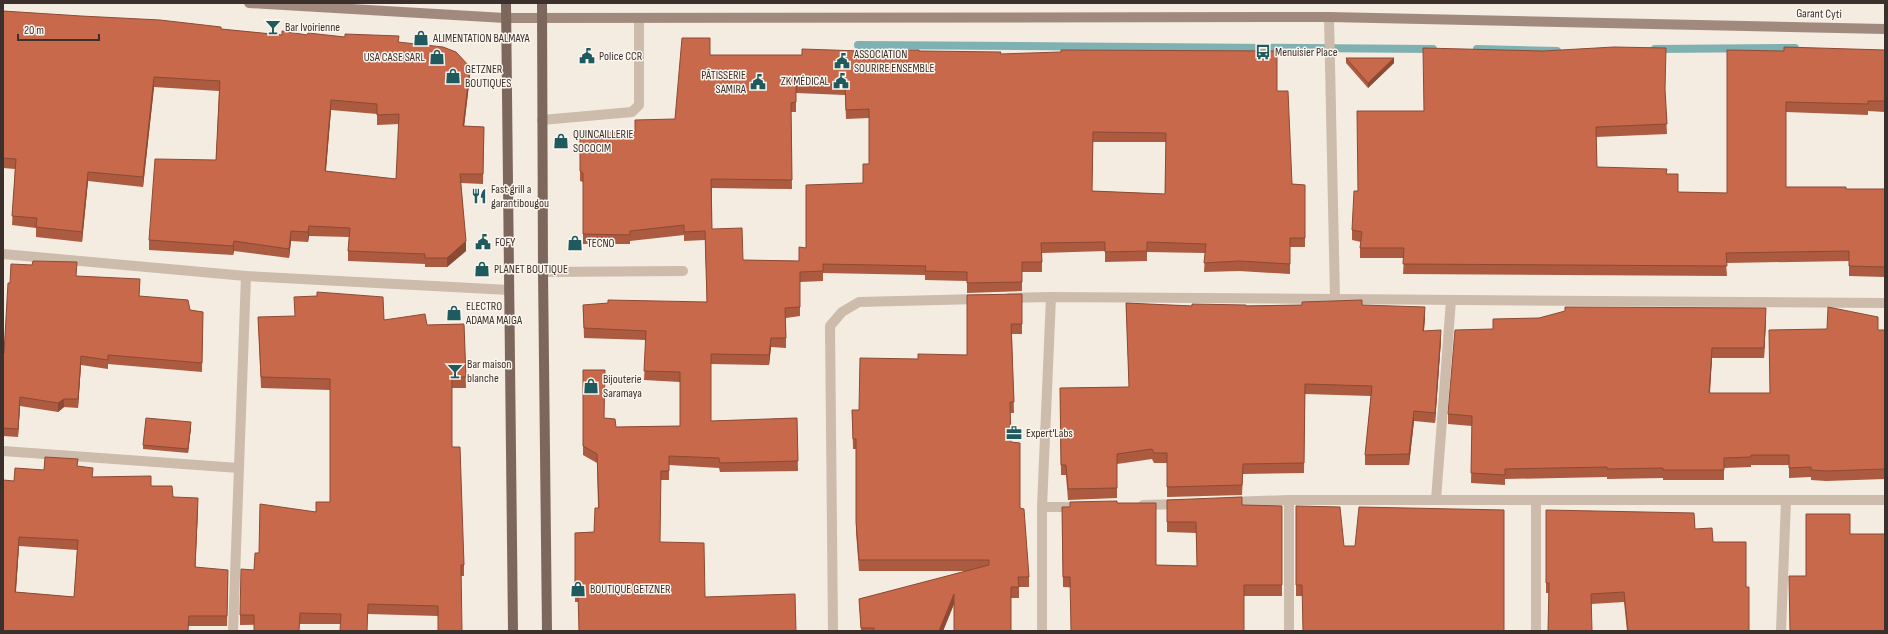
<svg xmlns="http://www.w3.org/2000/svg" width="1888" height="634" font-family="'Sofia Sans Condensed',sans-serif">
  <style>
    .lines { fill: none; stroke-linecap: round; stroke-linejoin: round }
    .stream { stroke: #7fb0b2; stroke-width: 8 }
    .service { stroke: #cdbbac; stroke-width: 10 }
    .minor { stroke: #cdbbac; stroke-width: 10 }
    .secondary { stroke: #a18a7d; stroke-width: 10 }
    .primary { stroke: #7d675c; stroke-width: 10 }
    .wall { fill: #ac5a40; fill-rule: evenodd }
    .shaded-wall { fill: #8c4a34 }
    .building { fill: #c8694b; stroke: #8c4a34; fill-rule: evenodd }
    .labels { text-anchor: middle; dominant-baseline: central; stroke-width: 3; stroke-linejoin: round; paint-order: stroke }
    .street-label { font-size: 12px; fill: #3b302b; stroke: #fbf5ee }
    .poi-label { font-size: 12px; fill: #3b302b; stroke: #fbf5ee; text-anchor: start }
  </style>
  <rect width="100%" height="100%" fill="#f4ebe1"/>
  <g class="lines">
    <g class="stream">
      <polyline points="858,45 1433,49"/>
      <polyline points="1477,49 1557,51"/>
      <polyline points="1655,49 1795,48"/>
    </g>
    <g class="service">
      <polyline points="542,120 632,112 639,105 639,18"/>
      <polyline points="543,272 683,271"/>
    </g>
    <g class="minor">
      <polyline points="1329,17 1335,299"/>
      <polyline points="3,254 246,276 509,290"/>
      <polyline points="1009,298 1051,297 1885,303"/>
      <polyline points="3,451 239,468"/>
      <polyline points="1436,500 1451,300"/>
      <polyline points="1229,502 1289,500 1885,500"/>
      <polyline points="1143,505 1181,504"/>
      <polyline points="1042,507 1075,507"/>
      <polyline points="233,631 246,276"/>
      <polyline points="833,631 830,326 842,312 859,302 979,299"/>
      <polyline points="1042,631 1042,507 1051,297"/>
      <polyline points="1289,631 1289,500"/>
      <polyline points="1536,631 1536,500"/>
      <polyline points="1781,631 1786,500"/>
    </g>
    <polyline class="secondary" points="249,3 505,18 1329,17 1885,29"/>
    <g class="primary">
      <polyline points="506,3 513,631"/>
      <polyline points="542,3 543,272 547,631"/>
    </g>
  </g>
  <g class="wall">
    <path d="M3,11L221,29L282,35H307L399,42L470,76L464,126L484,127L483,184L461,183L466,251L447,267H425V264L348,261V251L349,237L309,236L308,242L291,241L289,258L234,251L233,255L149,250V240L216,160L219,91L154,87L143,187L88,181L82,242L36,237V228L12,225L15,169L3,168ZM331,110L377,114V125L399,124L396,179L326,171Z"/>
    <polygon points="1885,50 1885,112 1868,111 1868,115 1786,112 1786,187 1846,189 1885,189 1885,277 1849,276 1849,261 1726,263 1727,276 1403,274 1404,258 1360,258 1360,248 1361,242 1352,240 1352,230 1358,191 1665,91 1667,134 1596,137 1597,167 1667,174 1678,192 1727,193 1784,51"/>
    <path d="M861,51H919L1000,54L1277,91L1292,184L1305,185V247H1290V274L1239,271L1204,272L1205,253L1147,252V261L1105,262V251L1042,253V272H1022V291L967,293V281L925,280V275L823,273V281L800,282V316L786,318V348L771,347L769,365L711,364V421L797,418L798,471L720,472L719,468L669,465V480H661L578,602H575V533L594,532L598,508L597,463L583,455V370L604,418L616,427L680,426V382L644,380L646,340L584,338L583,305L707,302L705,240L684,241V235L630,241V244H583V182L580,181V133L635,132L675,119L710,55H802ZM796,93L845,95L846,119L869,118V164L863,183L806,248L799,261L743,260L712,229V188L792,189L791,112H796ZM1093,142H1166L1165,194L1092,191Z"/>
    <polygon points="1346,58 1394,63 1368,88 1346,63"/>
    <polygon points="77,276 140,288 139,296 190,310 203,312 202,372 108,364 108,369 81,365 78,408 64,407 58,412 20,406 18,437 3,436 3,353"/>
    <polygon points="1022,294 1022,334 1012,334 1014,413 1010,413 1011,442 1029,577 1029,587 1019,587 1019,598 1011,598 954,604 943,631 861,631 859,599 967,571 859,571 856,532 856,449 853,449 852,410 859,410 918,359 967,355"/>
    <polygon points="1126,303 1192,306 1362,305 1425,317 1424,331 1441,340 1435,423 1414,421 1409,465 1365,465 1365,455 1371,396 1305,394 1304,473 1243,474 1242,495 1167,497 1167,463 1154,463 1152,459 1117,464 1117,498 1068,500 1066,475 1061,475 1060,388 1129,387"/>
    <polygon points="258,317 384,320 427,325 464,324 466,388 452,388 452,447 464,565 464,576 461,576 438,616 368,614 341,624 300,624 240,625 240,615 259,553 316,512 330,502 330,390 261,388"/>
    <polygon points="1766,318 1764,358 1712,358 1710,393 1770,393 1878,330 1885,330 1885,479 1826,481 1811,480 1811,477 1789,478 1789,465 1751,465 1751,467 1724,468 1724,480 1663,480 1663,478 1607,479 1607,477 1505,479 1505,485 1471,483 1472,426 1448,424 1448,414"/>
    <polygon points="191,427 188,453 143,449 143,445"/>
    <path d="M78,466L93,477L151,486L198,508L195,568L228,579L227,626H189L3,631L14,481ZM19,546L77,550L74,597L16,592Z"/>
    <polygon points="1167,500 1242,505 1282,506 1282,596 1244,596 1063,587 1062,507 1070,507 1070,502 1117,503 1156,565 1197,566 1196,533 1167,532"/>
    <polygon points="1296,506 1344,546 1355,546 1504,510 1302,596 1296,596"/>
    <polygon points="1546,510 1695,529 1713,542 1746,587 1749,631 1627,631 1624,602 1591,604 1548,593 1546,593"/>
  </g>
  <g class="shaded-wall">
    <polygon points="1394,58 1394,63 1368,88 1368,83"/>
    <polygon points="470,67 470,76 463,136 463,126"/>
    <polygon points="154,77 154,87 143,187 143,177"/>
    <polygon points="331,100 331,110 325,180 325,171"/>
    <polygon points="88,172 88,181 82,242 82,232"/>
    <polygon points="309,226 309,236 308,242 308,232"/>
    <polygon points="291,231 291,241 289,258 289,249"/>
    <polygon points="234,241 234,251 233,255 233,246"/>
    <polygon points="466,241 466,251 447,267 447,258"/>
    <polygon points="1425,307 1425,317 1423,341 1423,331"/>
    <polygon points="1766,308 1766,318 1764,358 1764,348"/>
    <polygon points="1441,330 1441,340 1435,423 1435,413"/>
    <polygon points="771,338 771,347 769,365 769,355"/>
    <polygon points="1712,348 1712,358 1709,403 1709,393"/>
    <polygon points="81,356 81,365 78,408 78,399"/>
    <polygon points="20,397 20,406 18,437 18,429"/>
    <polygon points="64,399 64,407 58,412 58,403"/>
    <polygon points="1414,411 1414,421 1409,465 1409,454"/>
    <polygon points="191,422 191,427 188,453 188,449"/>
    <polygon points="198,498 198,508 195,577 195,567"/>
    <polygon points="19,537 19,546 15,602 15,592"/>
    <polygon points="954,594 954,604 943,631 939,631"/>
  </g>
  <g class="building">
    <path d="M3,11L81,16L160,20L221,27V29L282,35V31L307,35L308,33L345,37V34L399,36L398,42L443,47L456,52L470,67L463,126L484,127L483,174H460L466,241L447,258H425V254L348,251L350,228L309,226L308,232L291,231L289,249L234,241L233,246L149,240L155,159L216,160L220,81L154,77L143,177L88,172L82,232L36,227L37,218L12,216L16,159L3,158ZM331,100L377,104V115L399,114L396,179L325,171Z"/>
    <path d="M682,38H710V55H802V49L861,51V50H919V51L1001,52L1000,54L1061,52V50L1277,51V91H1288L1292,184L1305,185V238H1290V264L1239,261L1204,263L1206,244L1147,242V251L1105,252V242L1041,243L1042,262H1022V282L967,283V272L925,271L926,266L823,264V271L800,272V307L785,308L786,338H771L769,355L711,354V421L797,418L798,461L720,463L719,458L669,456V471H661L660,542L704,543L705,597L795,594L796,631H579L578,593H575V533L594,532L595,508H599L597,454L583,446V370H605L604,418L615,419L616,427L680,426V372L644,371L646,331L584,328L583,305L608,303V300L707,302L705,231L684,232V225L630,231V235L583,234V173L580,171V133L635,132V120L675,119ZM796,83L845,85L846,110L869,109V164H863V183L806,185V248L799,247V261L743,260L742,228L712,229L711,179L792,180L791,103L796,102ZM1093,132L1166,133L1165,194L1092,191Z"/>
    <polygon points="1614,47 1666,48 1665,89 1667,124 1596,127 1597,167 1667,169 1666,174 1678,174 1678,192 1727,193 1727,50 1784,51 1784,47 1885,50 1885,101 1868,101 1868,104 1786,102 1786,187 1846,187 1846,189 1885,189 1885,267 1849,266 1849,251 1726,253 1727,266 1403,264 1404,248 1360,248 1362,232 1352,230 1354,191 1358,191 1357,111 1424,111 1423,48 1543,51"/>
    <polygon points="1346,58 1394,58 1368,83"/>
    <polygon points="33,261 77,262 76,276 140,279 139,296 188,300 190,310 203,312 202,363 108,355 108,360 81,356 78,399 64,399 58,403 20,397 18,429 3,428 3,353 4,353 8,283 10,283 11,264 32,265"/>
    <polygon points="317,292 383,297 384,320 425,314 427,325 464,324 466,377 452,377 452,447 460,447 464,565 461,565 462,631 438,631 438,606 368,604 367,631 340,631 341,614 300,613 299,631 254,631 254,615 240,615 241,569 254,570 255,553 259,553 260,504 316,512 316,502 330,502 330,379 261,377 258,317 295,316 294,297 317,296"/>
    <polygon points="1022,294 1022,324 1011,324 1014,402 1010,402 1011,442 1020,443 1020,508 1024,509 1029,577 1018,577 1019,587 1011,587 1011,631 954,631 954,594 939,631 874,631 874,628 861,628 859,599 989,565 989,560 859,560 856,522 856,439 853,439 852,410 859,410 860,358 918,359 918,354 967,355 967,295"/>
    <polygon points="1362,300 1362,305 1425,307 1423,331 1441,330 1435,413 1414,411 1409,454 1365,455 1372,386 1305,384 1304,463 1243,464 1242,485 1167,487 1167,453 1154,453 1152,449 1117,454 1117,488 1068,489 1066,465 1061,465 1060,388 1129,387 1126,303 1192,306 1192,304 1246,305 1246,306 1302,305 1302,302"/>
    <polygon points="1565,307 1766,308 1764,348 1712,348 1709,393 1770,393 1769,330 1827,329 1828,307 1878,317 1878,330 1885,330 1885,469 1826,471 1811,470 1811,467 1789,468 1789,455 1751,455 1751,457 1724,458 1724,470 1663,470 1663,468 1607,469 1607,467 1505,469 1505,475 1471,473 1472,416 1448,414 1455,330 1493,329 1493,319 1539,318 1565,311"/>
    <polygon points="146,418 191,422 188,449 143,445"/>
    <path d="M45,457L78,459L77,466L93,468L92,477L151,476V486H172L173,497L198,498L195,567L228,570L227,616H189L188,631H3V480L14,481L15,468L44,470ZM19,537L78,540L74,597L15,592Z"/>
    <polygon points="1242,497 1242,505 1282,506 1282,585 1244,585 1244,631 1071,631 1070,577 1063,577 1062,507 1070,507 1070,502 1117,501 1117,503 1156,503 1156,565 1197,566 1196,522 1167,522 1167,500"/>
    <polygon points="1296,506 1340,507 1344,546 1355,546 1359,507 1504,510 1504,631 1303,631 1302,585 1296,585"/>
    <polygon points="1546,510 1694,513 1695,529 1712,528 1713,542 1746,542 1746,587 1749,587 1749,631 1628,631 1624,592 1591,594 1592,631 1548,631 1549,583 1546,583"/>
    <polygon points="1806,514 1850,514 1850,534 1885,534 1885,631 1790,631 1789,576 1806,576"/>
  </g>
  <defs>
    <symbol id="bar-bare" viewBox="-9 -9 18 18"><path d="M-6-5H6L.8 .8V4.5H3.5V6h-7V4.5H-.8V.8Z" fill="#1f5a5e" stroke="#fbf5ee" stroke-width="2.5" paint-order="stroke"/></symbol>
    <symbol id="shop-bare" viewBox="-9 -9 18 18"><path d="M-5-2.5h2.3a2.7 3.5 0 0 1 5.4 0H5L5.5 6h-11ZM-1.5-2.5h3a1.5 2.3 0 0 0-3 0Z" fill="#1f5a5e" stroke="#fbf5ee" stroke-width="2.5" paint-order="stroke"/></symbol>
    <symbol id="bus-bare" viewBox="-9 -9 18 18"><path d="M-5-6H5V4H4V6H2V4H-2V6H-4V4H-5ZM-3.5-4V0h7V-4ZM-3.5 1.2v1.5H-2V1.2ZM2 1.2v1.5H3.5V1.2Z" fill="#1f5a5e" stroke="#fbf5ee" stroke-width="2.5" paint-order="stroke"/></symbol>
    <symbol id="civic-bare" viewBox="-9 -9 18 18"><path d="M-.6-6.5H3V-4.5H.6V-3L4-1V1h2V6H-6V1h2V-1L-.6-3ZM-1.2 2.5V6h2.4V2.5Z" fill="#1f5a5e" stroke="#fbf5ee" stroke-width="2.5" paint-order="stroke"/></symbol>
    <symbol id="restaurant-bare" viewBox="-9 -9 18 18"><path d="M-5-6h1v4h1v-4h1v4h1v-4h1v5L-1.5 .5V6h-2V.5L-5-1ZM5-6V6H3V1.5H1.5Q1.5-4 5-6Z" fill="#1f5a5e" stroke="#fbf5ee" stroke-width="2.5" paint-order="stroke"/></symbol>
    <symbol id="office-bare" viewBox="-9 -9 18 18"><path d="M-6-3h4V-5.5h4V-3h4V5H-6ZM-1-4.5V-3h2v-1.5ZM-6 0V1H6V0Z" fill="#1f5a5e" stroke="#fbf5ee" stroke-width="2.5" paint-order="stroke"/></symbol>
  </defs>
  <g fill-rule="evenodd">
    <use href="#bar-bare" x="262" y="16" width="22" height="22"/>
    <use href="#shop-bare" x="410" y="27" width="22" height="22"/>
    <use href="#bus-bare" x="1252" y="41" width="22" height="22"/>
    <use href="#civic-bare" x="576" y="45" width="22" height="22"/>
    <use href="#shop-bare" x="426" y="46" width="22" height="22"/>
    <use href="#civic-bare" x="831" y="50" width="22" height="22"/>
    <use href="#shop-bare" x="442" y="65" width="22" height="22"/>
    <use href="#civic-bare" x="830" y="70" width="22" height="22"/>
    <use href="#civic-bare" x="747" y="71" width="22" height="22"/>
    <use href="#shop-bare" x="550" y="130" width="22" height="22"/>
    <use href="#restaurant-bare" x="468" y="185" width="22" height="22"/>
    <use href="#civic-bare" x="472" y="231" width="22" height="22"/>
    <use href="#shop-bare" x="564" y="232" width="22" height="22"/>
    <use href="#shop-bare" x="471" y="258" width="22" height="22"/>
    <use href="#shop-bare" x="443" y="302" width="22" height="22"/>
    <use href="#bar-bare" x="444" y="360" width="22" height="22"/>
    <use href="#shop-bare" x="580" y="375" width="22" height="22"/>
    <use href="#office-bare" x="1003" y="422" width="22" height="22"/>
    <use href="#shop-bare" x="567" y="578" width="22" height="22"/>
  </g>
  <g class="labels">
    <g class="street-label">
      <text transform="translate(1819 14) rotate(1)">Garant Cyti</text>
    </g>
    <g class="poi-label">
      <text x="285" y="27">Bar Ivoirienne</text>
      <text x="433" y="38">ALIMENTATION BALMAYA</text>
      <text x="1275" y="52">Menuisier Place</text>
      <text x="854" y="54">ASSOCIATION<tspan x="854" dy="14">SOURIRE ENSEMBLE</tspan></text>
      <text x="599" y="56">Police CCR</text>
      <text x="425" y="57" text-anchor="end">USA CASE SARL</text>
      <text x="465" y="69">GETZNER<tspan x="465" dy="14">BOUTIQUES</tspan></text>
      <text x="746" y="75" text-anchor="end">PÂTISSERIE<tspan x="746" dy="14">SAMIRA</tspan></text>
      <text x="829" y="81" text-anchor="end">ZK MÉDICAL</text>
      <text x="573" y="134">QUINCAILLERIE<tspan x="573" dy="14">SOCOCIM</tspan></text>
      <text x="491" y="189">Fast grill a<tspan x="491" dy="14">garantibougou</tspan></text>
      <text x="495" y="242">FOFY</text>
      <text x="587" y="243">TECNO</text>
      <text x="494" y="269">PLANET BOUTIQUE</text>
      <text x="466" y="306">ELECTRO<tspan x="466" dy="14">ADAMA MAIGA</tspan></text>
      <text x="467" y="364">Bar maison<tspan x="467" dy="14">blanche</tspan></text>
      <text x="603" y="379">Bijouterie<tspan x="603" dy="14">Saramaya</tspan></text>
      <text x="1026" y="433">Expert'Labs</text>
      <text x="590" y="589">BOUTIQUE GETZNER</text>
    </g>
  </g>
  <rect width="1888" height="634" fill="none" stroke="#3b302b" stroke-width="8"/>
  <path d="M18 34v6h81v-6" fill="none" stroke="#3b302b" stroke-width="2"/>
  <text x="24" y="34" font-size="12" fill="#3b302b" stroke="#fbf5ee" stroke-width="3" paint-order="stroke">20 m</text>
</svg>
